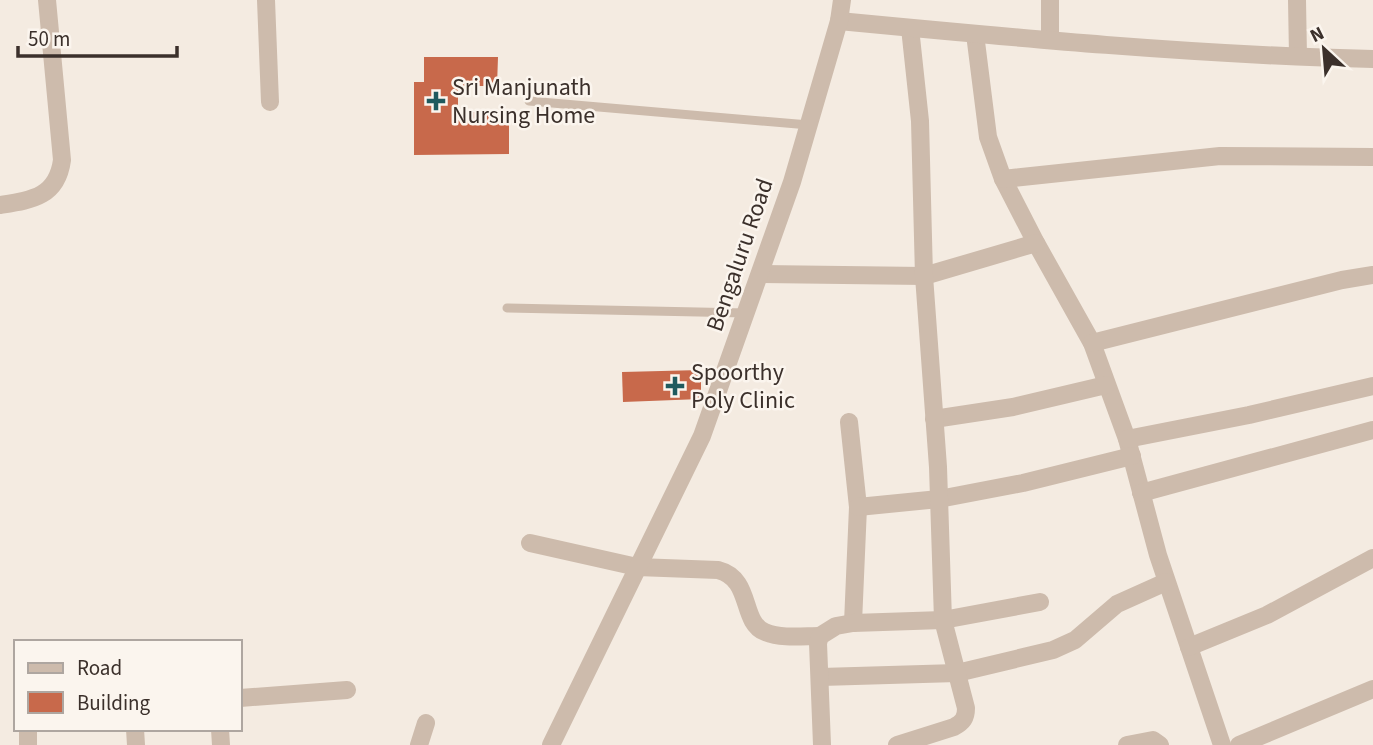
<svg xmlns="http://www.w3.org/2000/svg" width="1373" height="745" font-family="'Source Sans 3',sans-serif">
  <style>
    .building { fill: #c8694b }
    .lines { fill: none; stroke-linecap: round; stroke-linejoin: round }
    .service { stroke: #cdbbac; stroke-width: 9 }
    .minor { stroke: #cdbbac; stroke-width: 18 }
    .tertiary { stroke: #cdbbac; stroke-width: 18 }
    .poi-dot { fill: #1f5a5e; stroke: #fbf5ee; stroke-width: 2.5 }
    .labels { text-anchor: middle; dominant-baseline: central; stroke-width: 5; stroke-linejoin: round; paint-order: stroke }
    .poi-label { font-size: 24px; fill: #3b302b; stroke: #fbf5ee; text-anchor: start }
    .street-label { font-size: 24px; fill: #3b302b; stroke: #fbf5ee }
  </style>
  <rect width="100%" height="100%" fill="#f4ebe1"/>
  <g class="building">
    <polygon points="424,57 498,57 497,86 458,86 458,112 509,112 509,154 414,155 414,82 424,82"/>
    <polygon points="701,370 701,399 623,402 622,372"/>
  </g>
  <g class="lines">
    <g class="service">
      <polyline points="529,101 809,125"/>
      <polyline points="507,308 746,313"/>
    </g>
    <g class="minor">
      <polyline points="266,0 270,102"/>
      <polyline points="1297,0 1298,56"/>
      <polyline points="975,34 988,137 1003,179 1036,243 1092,343 1127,439 1158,555 1222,745"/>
      <polyline points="1050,40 1050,0"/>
      <polyline points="1003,179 1220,156 1373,157"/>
      <path d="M0,205C32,200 57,197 62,160L47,0"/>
      <polyline points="760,274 924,276 1036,243"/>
      <polyline points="1092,343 1342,280 1373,275"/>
      <polyline points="934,419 1013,407 1106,385"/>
      <polyline points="849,422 858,507 853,623"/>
      <polyline points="1127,439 1249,415 1373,386"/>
      <polyline points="1141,493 1373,430"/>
      <polyline points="858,507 939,499 1023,483 1132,456"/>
      <path d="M530,543L637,567L718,570C753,579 740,622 765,632C782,639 803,636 820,636"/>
      <polyline points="1189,647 1267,615 1373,558"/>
      <polyline points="821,677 957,673 1053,650 1075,640 1117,604 1166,582"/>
      <polyline points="240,698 347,690"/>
      <polyline points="28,729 28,745"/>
      <polyline points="135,729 136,745"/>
      <polyline points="220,729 221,745"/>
      <polyline points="419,745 426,723"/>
      <polyline points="822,745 818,643 820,636 836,626 853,623 943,620 1040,602"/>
      <path d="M897,745L954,727C963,722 966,718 966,708L943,620L938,467L924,276L920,121L910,28"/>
      <polyline points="1127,745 1153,740 1160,745"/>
      <polyline points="1239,745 1373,689"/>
    </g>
    <g class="tertiary">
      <path d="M839,21C1017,38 1195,55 1373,59"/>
      <polyline points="551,745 702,436 792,182 839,21 842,0"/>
    </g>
  </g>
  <g class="poi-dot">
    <path d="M432.5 90.5h7v7h7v7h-7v7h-7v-7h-7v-7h7z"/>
    <path d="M671.5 375.5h7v7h7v7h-7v7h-7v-7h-7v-7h7z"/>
  </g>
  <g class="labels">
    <g class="poi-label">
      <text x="452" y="87">Sri Manjunath<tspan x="452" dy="28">Nursing Home</tspan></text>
      <text x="691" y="372">Spoorthy<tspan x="691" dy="28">Poly Clinic</tspan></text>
    </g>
    <g class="street-label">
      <text transform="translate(740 255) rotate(-71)">Bengaluru Road</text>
    </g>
  </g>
  <rect x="14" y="640" width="228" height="91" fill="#fbf5ee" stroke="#aea6a0" stroke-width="2"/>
  <rect x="28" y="663" width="35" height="10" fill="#cdbbac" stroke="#aea6a0" stroke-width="2"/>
  <text x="77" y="675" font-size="21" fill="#3b302b">Road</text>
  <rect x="28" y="692" width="35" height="21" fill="#c8694b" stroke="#aea6a0" stroke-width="2"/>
  <text x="77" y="710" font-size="21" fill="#3b302b">Building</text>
  <g transform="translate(1324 49) rotate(334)" stroke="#fbf5ee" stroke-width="5" paint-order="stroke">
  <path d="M0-5L12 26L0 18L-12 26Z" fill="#3b302b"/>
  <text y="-10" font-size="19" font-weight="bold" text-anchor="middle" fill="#3b302b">N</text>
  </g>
  <path d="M18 46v10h159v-10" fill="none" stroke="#3b302b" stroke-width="3.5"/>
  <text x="28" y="46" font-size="21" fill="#3b302b" stroke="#fbf5ee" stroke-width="5" paint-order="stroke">50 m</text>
</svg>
